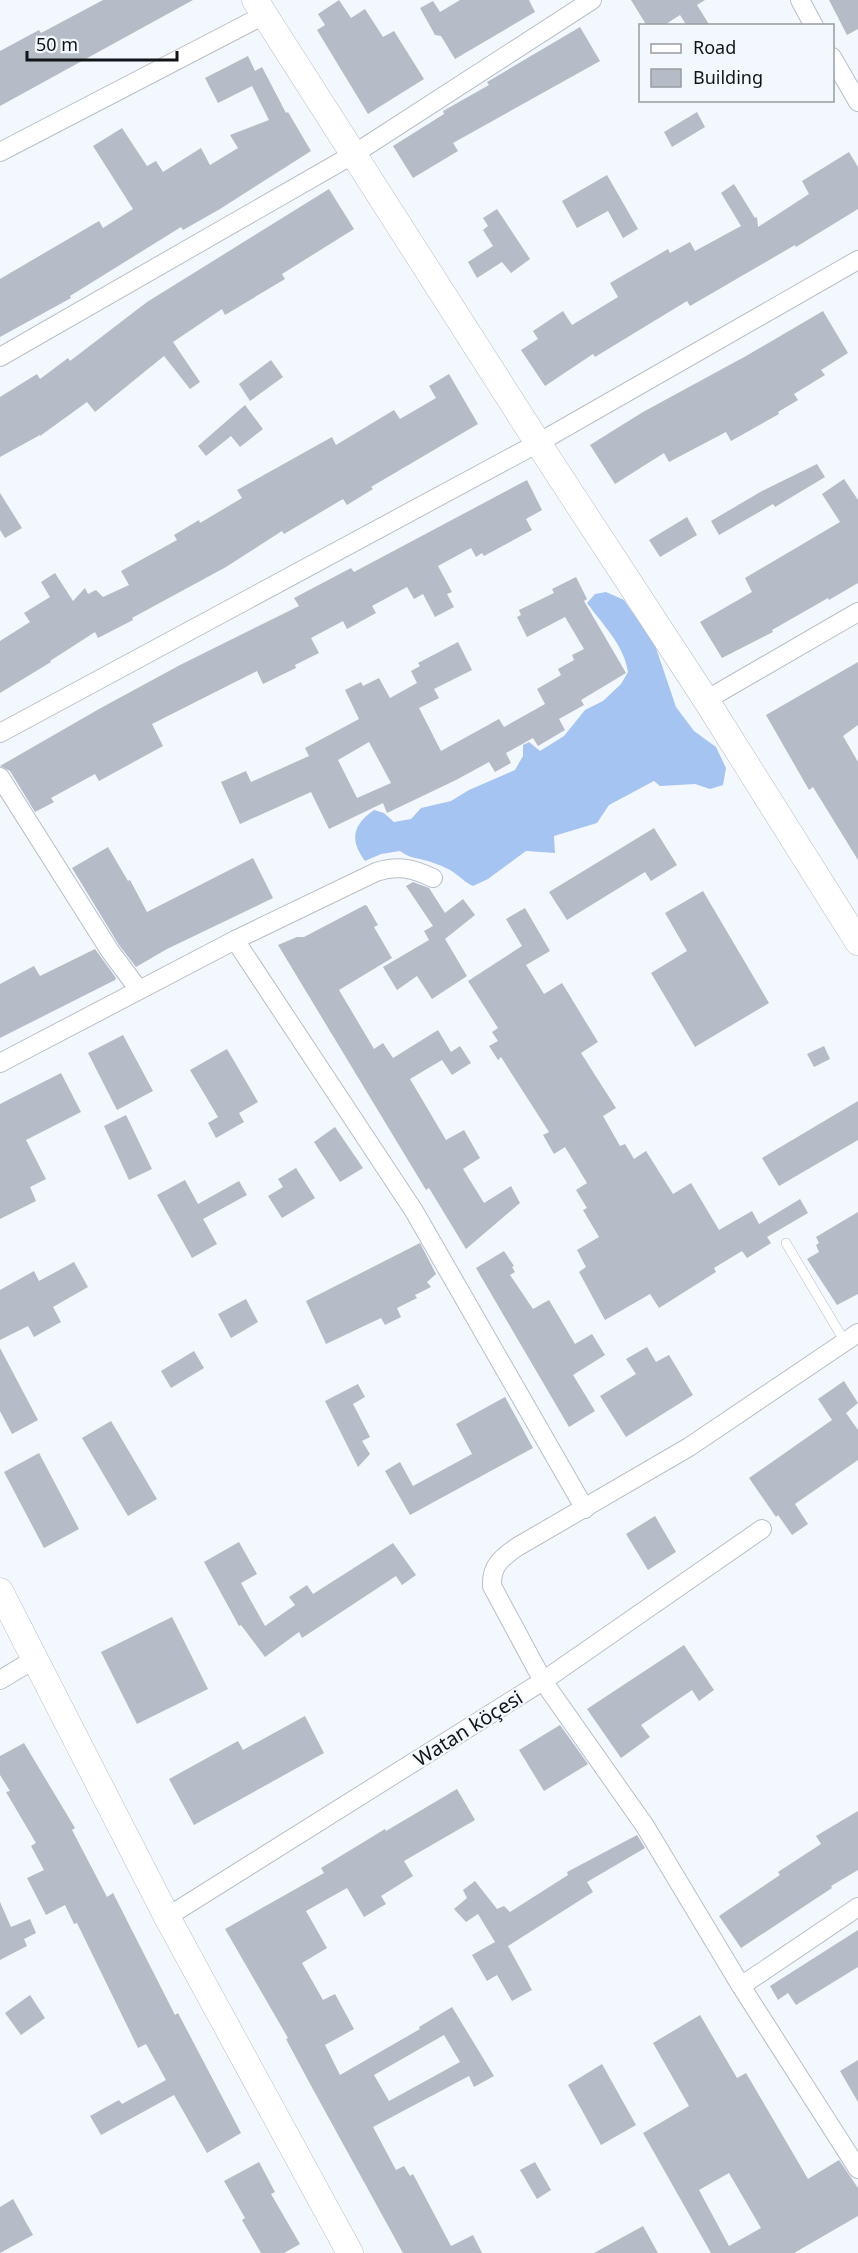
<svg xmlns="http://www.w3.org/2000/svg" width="858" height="2253" font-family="'Noto Sans',sans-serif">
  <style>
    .forest { fill: #a6c4f1 }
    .building { fill: #b5bcc7; fill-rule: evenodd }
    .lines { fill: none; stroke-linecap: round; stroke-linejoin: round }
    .lane-casing { stroke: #b8bfca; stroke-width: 10 }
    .street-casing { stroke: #b8bfca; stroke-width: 20 }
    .secondary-casing { stroke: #b8bfca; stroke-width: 27 }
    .lane { stroke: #fff; stroke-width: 9 }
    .street { stroke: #fff; stroke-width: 18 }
    .secondary { stroke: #fff; stroke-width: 26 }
    .labels { text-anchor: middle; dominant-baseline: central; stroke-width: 4.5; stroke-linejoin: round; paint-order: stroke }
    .street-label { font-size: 20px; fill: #121518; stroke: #f3f7fe }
  </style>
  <rect width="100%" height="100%" fill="#f3f7fe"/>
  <path class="forest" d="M606,592L624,600L655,645L676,707L694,731L716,747L726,768L723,785L710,789L695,784L660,786L654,781L609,805L597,823L554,836L555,853L526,851L488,879L473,886C466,883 463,879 457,875C450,869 440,865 431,862C420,858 410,859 400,851L381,854L365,861C349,839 353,825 374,810L384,813L394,822L411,819L421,808L451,801L469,790L515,770L523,756V745L529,742L540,751L564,736L585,710L603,701L621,684L628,672C624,645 603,625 587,603L595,594Z"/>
  <g class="building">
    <polygon points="103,0 193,0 0,106 0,51 39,30 41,33"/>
    <polygon points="339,0 351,18 365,9 383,37 394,31 424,79 368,114 317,30 325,25 318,14"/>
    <polygon points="460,0 529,0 535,12 455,59 441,36 435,35 420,8 433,1 440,12"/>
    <polygon points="631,0 705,0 697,5 710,26 687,26 680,15 663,26 647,26"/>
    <polygon points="829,0 858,0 858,29 847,35"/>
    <polygon points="580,27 600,61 453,143 458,151 413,178 393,146 444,114 443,111 489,85 487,82"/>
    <polygon points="248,56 255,71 262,67 286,113 288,112 311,151 220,209 183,230 181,227 70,296 71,298 0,337 0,279 99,221 103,228 133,209 93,146 122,128 147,166 156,161 163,172 201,148 210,165 238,148 230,135 269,120 252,86 218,103 205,78"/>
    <polygon points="697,112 705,127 672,147 664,132"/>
    <polygon points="849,152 858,167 858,209 796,247 795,245 690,306 687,301 595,357 593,354 545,386 521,350 538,339 533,331 563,311 572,325 618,297 610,283 668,249 670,253 690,242 695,251 741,226 721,193 734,184 755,218 757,217 758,227 809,194 802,181"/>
    <polygon points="607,175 638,229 623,238 608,211 577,228 562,201"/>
    <polygon points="329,189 354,229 282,274 285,279 225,315 222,309 173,342 200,382 190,389 164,356 95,412 87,402 40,436 40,435 0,457 0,397 37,374 40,379 68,358 70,361 147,302"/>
    <polygon points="497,209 530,259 511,273 502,262 477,278 468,262 493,246 483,230 488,226 483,218"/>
    <polygon points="823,311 848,353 821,370 825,375 794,394 798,400 778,412 779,414 731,441 726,432 669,462 664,453 615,484 590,445 643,412 746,356"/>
    <polygon points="271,360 283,377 250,401 239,384"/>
    <polygon points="449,374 478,424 371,487 373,489 347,505 343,499 284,534 282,531 226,567 132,618 133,620 98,638 95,632 50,661 51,662 0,693 0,641 30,622 24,613 50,597 41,582 55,573 73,601 85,588 88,594 96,590 103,597 129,585 121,571 177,540 174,535 199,520 200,523 242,498 237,490 332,437 336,445 394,410 400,419 436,398 429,386"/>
    <polygon points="245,405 263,429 240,447 231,436 206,456 198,446"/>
    <polygon points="817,464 825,477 775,507 773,504 719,535 711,521 762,491"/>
    <polygon points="844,479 858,500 858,583 829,600 828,598 772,630 773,632 722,658 700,622 752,592 745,578 840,522 822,494"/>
    <polygon points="527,480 542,510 526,519 532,530 484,556 482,553 476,557 471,548 438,566 452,592 447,594 454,607 435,617 423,594 414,599 407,587 372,606 376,613 347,629 343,621 311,638 319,653 295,665 296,668 263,684 257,671 152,724 163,746 99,781 95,774 51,798 54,802 35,812 10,771 0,766 99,709 180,665 299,606 294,598 351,568 354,572"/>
    <polygon points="0,493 22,528 5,538 0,530"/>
    <polygon points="687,517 697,535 660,557 649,540"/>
    <path d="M576,577L587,599L584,601L626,673L581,700L584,705L559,719L565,730L538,746L533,738L506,753L511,763L495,772L489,762L456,780L387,813L383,803L329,829L311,792L240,824L221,782L246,771L251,782L309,756L305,748L359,719L345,690L361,682L363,686L379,678L390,698L417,683L411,671L420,666L418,663L458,642L472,670L434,689L439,698L419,708L441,751L499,719L504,727L545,704L537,689L561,675L558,669L574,660L572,655L584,649L565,617L527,637L517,617L521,615L519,610L554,593L552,589ZM369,742L391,783L357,798L338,760Z"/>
    <polygon points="858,662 858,725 843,736 858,762 858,860 813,787 809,790 766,715"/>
    <polygon points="654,828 677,865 651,881 645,872 567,920 549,892"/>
    <polygon points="108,847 128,881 130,880 147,912 253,858 273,898 167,949 136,967 119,945 72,868"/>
    <polygon points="413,882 429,888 445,913 463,899 475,915 445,939 467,976 432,999 417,976 397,990 383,967 429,940 424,931 433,926 406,886"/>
    <polygon points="703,891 769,1003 695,1047 651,973 687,951 665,913"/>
    <polygon points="365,905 367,906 378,925 374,927 392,958 339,990 374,1049 383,1043 393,1058 438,1030 451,1052 460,1046 471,1063 452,1075 442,1060 410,1079 446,1140 464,1130 480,1158 463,1169 484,1203 511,1186 520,1203 466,1249 429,1188 426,1190 278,945 297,937 304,937"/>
    <polygon points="525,908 550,951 526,965 544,994 562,983 598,1042 581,1053 616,1108 603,1116 620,1146 625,1144 634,1159 646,1151 673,1194 691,1183 719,1230 752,1211 759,1224 800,1199 808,1213 767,1237 771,1243 747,1258 742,1251 714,1268 716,1272 659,1308 650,1294 605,1320 579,1272 586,1267 577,1250 599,1237 583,1210 587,1208 576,1190 587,1183 565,1147 554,1154 543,1135 549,1132 501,1057 498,1060 489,1046 498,1041 492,1032 498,1028 468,981 522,946 506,919"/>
    <polygon points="95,949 116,978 115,980 0,1038 0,984 34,966 40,976"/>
    <polygon points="123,1035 153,1091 117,1110 88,1053"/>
    <polygon points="824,1046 830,1059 814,1067 807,1054"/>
    <polygon points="227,1049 258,1102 239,1113 244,1122 216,1138 208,1123 218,1117 190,1070"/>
    <polygon points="61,1073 81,1112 26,1140 46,1179 30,1187 36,1201 0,1219 0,1104"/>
    <polygon points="858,1101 858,1140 779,1186 762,1158"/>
    <polygon points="126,1115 152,1169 129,1180 104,1126"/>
    <polygon points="335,1127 363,1168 340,1182 314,1142"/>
    <polygon points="296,1168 315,1198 282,1218 268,1196 283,1187 278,1179"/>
    <polygon points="185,1180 198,1204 239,1181 247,1195 203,1219 217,1244 192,1258 157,1195"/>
    <polygon points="858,1212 858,1294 837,1305 807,1259 819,1252 816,1245 819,1243 816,1237"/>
    <polygon points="420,1243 436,1274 427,1282 431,1287 415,1295 417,1298 397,1308 401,1317 385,1325 381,1318 326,1344 306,1301"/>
    <polygon points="504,1251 514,1266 512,1267 515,1272 510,1275 533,1309 549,1300 575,1344 592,1334 605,1355 573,1375 595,1411 569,1427 476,1268"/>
    <polygon points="74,1262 88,1287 53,1307 61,1322 34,1337 28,1326 0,1340 0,1290 34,1271 39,1281"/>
    <polygon points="246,1299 258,1322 231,1338 218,1314"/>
    <polygon points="647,1347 656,1362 669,1355 693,1395 626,1437 600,1396 636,1374 626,1359"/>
    <polygon points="0,1348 38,1420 12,1434 0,1411"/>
    <polygon points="194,1351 204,1368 171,1388 161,1371"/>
    <polygon points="844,1381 858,1403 846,1413 858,1430 858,1460 795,1504 808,1524 792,1535 778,1515 776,1517 749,1478 832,1420 818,1399"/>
    <polygon points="358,1384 365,1397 353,1404 370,1437 362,1441 370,1454 358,1467 325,1401"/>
    <polygon points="505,1397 533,1448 410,1515 385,1471 400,1462 413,1486 472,1454 456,1424"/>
    <polygon points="111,1421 157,1499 128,1516 82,1438"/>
    <polygon points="39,1453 79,1529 44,1548 4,1472"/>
    <polygon points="655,1516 676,1552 648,1570 626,1534"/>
    <polygon points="239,1542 257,1574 241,1583 265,1626 295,1605 289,1597 307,1585 313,1594 393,1543 416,1575 402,1585 396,1576 302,1638 299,1632 265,1657 241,1625 239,1626 204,1562"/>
    <polygon points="172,1617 208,1689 137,1724 101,1652"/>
    <polygon points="684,1645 714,1690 699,1701 692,1690 641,1725 650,1737 621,1758 587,1709"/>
    <polygon points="305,1716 324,1753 194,1825 169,1779 238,1741 243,1750"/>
    <polygon points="560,1725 588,1764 544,1791 519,1750"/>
    <polygon points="24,1743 75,1828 72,1830 107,1897 113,1893 175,2015 178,2013 241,2133 207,2153 174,2095 101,2135 90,2116 119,2100 122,2104 166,2080 146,2044 138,2048 77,1923 74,1924 65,1905 46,1915 27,1878 44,1870 31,1846 36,1843 6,1792 10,1791 0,1775 0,1756"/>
    <path d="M457,1789L475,1820L404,1861L413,1876L381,1896L386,1904L364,1917L347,1888L306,1911L327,1948L302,1963L323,2000L335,1994L354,2029L325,2045L340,2075L420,2029L419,2027L452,2007L494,2076L474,2087L469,2076L373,2127L396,2170L404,2166L410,2176L413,2174L451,2246L473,2235L482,2253H403L309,2082L286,2039L288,2038L225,1929L324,1873L321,1868L385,1829L386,1831ZM444,2035L460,2062L389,2101L374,2075Z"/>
    <polygon points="858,1811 858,1870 831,1886 832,1888 741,1948 719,1916 780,1875 778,1872 821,1844 816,1836"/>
    <polygon points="637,1835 645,1848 587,1882 593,1892 508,1946 532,1990 512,2001 497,1975 487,1981 472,1955 495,1942 478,1914 466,1922 454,1909 467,1898 463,1890 475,1881 497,1909 504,1906 510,1912 568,1875 567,1872"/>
    <polygon points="0,1902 11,1927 30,1919 36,1933 24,1939 27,1946 0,1960"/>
    <polygon points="858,1930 858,1967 796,2005 788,1993 778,2000 770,1986"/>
    <polygon points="30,1995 45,2018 21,2035 5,2013"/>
    <path d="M700,2015L737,2078L746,2073L808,2179L839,2160L858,2188V2216L794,2253H711L643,2133L689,2106L653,2043ZM729,2173L761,2228L729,2246L699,2190Z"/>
    <polygon points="858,2060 858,2102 840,2071"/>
    <polygon points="602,2064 636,2125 601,2145 568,2085"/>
    <polygon points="259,2162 275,2192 271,2194 300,2244 284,2253 261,2253 242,2220 245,2218 224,2181"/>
    <polygon points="535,2162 551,2190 537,2199 520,2170"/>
    <polygon points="13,2199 33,2235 0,2253 0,2207"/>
    <polygon points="643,2226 658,2253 594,2253"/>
  </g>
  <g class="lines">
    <defs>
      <polyline id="lane" points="786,1243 845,1342"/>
      <g id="street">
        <polyline points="800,0 814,26"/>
        <polyline points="832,57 858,102"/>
        <polyline points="0,152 264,15"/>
        <polyline points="0,357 354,154 592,0"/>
        <polyline points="706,700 858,612"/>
        <polyline points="0,733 538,443 858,260"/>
        <polyline points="0,777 110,951 139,990"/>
        <polyline points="235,940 414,1211 585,1509"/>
        <path d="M0,1063L235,940L376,872C398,865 412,868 433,878"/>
        <path d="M858,1333L689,1447L517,1547C501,1558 491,1566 492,1586L543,1681L645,1826L741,1986L858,2169"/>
        <polyline points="0,1680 35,1659"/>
        <polyline points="167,1917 543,1681 762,1529"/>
        <polyline points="741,1986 858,1907"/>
      </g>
      <g id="secondary">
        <polyline points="255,0 538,443 706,700 858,942"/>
        <polyline points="0,1591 167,1917 350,2253"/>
      </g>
    </defs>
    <use href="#lane" class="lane-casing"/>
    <use href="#street" class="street-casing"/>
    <use href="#secondary" class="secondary-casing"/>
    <use href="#lane" class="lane"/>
    <use href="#street" class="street"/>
    <use href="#secondary" class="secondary"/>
  </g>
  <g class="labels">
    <g class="street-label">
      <text transform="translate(468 1728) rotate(-32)">Watan köçesi</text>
    </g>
  </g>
  <rect x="639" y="24" width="195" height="78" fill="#f3f7fe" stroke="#999da2" stroke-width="1.5"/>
  <rect x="651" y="44" width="30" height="9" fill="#ffffff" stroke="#999da2" stroke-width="1.5"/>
  <text x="693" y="54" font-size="18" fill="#121518">Road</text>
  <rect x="651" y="69" width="30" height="18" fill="#b5bcc7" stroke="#999da2" stroke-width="1.5"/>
  <text x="693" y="84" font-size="18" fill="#121518">Building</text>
  <path d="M27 51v9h150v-9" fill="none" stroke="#121518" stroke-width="3"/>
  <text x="36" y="51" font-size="18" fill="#121518" stroke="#f3f7fe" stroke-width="4.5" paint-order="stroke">50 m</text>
</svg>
